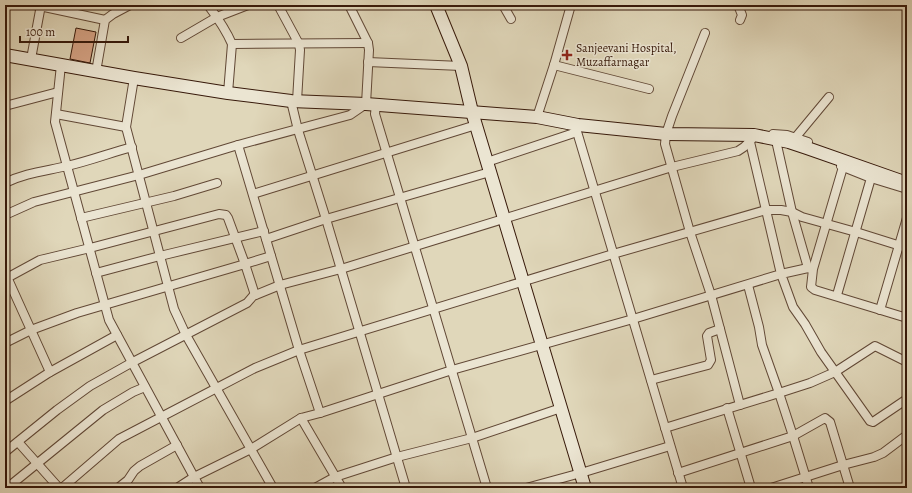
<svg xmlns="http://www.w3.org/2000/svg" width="912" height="493" font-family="Alegreya,serif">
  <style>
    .building { fill: #d5a284; stroke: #37190a }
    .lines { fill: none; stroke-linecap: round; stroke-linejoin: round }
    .street-casing { stroke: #614836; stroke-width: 10 }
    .secondary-casing { stroke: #37190a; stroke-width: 14 }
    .street { stroke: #ebe5d2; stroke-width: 8 }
    .secondary { stroke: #ebe5d2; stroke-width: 12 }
    .poi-dot { fill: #8f2418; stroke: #ebe5d2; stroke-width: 1.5 }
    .labels { text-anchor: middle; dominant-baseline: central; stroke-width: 3; stroke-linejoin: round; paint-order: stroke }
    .poi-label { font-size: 12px; fill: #37190a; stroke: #ebe5d2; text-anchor: start }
  </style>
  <rect width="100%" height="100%" fill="#e0d7ba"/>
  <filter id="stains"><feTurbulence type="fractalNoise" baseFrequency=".005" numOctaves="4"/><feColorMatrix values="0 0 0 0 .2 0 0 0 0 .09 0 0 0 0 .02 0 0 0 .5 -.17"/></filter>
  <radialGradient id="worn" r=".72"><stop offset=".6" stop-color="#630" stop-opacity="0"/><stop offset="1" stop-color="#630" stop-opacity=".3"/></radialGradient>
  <polygon class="building" points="76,28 96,32 90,63 70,59"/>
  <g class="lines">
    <defs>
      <g id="street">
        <polyline points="35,5 105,20"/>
        <path d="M208,5C217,17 226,30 232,44L228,93"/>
        <polyline points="278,5 299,44 300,50 297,101"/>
        <polyline points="503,5 511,19"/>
        <polyline points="738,5 742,15 740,20"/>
        <polyline points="181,38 217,17 248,5"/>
        <polyline points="232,44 368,43"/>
        <polyline points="31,59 41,5"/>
        <polyline points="368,62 461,66"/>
        <polyline points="61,65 55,122 109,320 200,488"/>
        <polyline points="554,65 649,89"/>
        <polyline points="96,72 105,20 113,14 130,5"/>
        <polyline points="134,78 126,127 174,309 186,335 273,488"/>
        <polyline points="291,101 298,130 326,219 406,488"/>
        <polyline points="376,104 375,114 487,488"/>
        <polyline points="5,106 58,92"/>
        <polyline points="56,114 126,127"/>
        <polyline points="537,117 554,65 571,5"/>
        <polyline points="575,125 683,488"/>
        <polyline points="773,134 787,135 808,142"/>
        <polyline points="795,138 829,97"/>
        <polyline points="238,145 299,350 320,413 452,370 633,319 781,274 750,142"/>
        <polyline points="777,145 792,212 808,268 812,269"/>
        <polyline points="487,162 577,132"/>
        <polyline points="841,166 871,178 907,189"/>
        <polyline points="843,167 813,269 811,287 815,290 907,318"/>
        <path d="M5,183C25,173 46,171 67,166C89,161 110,153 132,147"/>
        <polyline points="253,194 476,125"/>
        <polyline points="5,215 34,202 139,175 238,145 350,115 366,104 369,50 368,43 349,5"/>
        <polyline points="81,218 174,196 217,183"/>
        <polyline points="266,239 326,219 490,172"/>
        <polyline points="808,268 781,274 793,307 805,324 821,352 870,421 873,422 907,399"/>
        <polyline points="96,273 160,256 264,231"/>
        <polyline points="7,277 50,372"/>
        <polyline points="5,279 40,260 90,248 219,214 226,215 228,218 245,264 271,256"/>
        <polyline points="748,285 759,327 762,345 779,393 810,383 835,372 875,346 907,362"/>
        <polyline points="837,295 871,178"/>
        <polyline points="880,310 907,218"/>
        <polyline points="720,329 740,405"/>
        <polyline points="5,343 31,330 77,313 245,264 255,295"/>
        <polyline points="651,380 708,365 711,360 707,336 709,333 720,329 711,295 690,232 665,144 666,134 672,116 705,33"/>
        <polyline points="5,401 50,372 117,335"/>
        <polyline points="727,408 751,488"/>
        <polyline points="301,418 342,488"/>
        <polyline points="665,428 779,393 793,436 678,473"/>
        <polyline points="18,442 59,488"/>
        <polyline points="5,452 57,410 90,386 131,363 247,303 253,296 280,285 341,269 672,167 738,151 744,147 752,139"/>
        <polyline points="7,488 103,410 133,392 145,387"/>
        <polyline points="62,488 119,439 255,368 299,350 613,254 766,210 781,210 792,212 802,217 856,232 907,248"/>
        <polyline points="118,488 128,480 134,471 140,466 177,445"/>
        <polyline points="177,488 194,477 251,449 301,418 320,413"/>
        <polyline points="315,488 335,477 397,457 472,438 561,408"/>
        <polyline points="526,488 581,473 670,446"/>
        <polyline points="771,488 843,465 874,457 883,453 907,435"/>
        <polyline points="809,488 793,436 825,418 830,422 850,488"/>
      </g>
      <g id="secondary">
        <polyline points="436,5 461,66 472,112 585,488"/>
        <polyline points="5,55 134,78 228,93 291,101 366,104 537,117 578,125 666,134 754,135 789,142 807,148 907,183"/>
      </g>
    </defs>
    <use href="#street" class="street-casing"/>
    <use href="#secondary" class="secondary-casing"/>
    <use href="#street" class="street"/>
    <use href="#secondary" class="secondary"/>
  </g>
  <path class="poi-dot" d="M565 49h4v4h4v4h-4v4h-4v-4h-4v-4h4z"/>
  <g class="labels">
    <g class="poi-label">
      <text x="576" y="48">Sanjeevani Hospital,<tspan x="576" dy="14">Muzaffarnagar</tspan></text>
    </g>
  </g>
  <rect width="912" height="493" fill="none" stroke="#e0d7ba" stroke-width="20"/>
  <rect x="6" y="6" width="900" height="481" fill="none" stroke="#37190a" stroke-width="2"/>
  <rect x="10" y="10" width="892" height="473" fill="none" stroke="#37190a"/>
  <path d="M20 36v6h108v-6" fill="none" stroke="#37190a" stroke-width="2"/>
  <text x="26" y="36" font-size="12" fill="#37190a" stroke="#ebe5d2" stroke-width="3" paint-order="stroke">100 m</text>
  <rect width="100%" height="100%" filter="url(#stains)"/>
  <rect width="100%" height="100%" fill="url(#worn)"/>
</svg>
